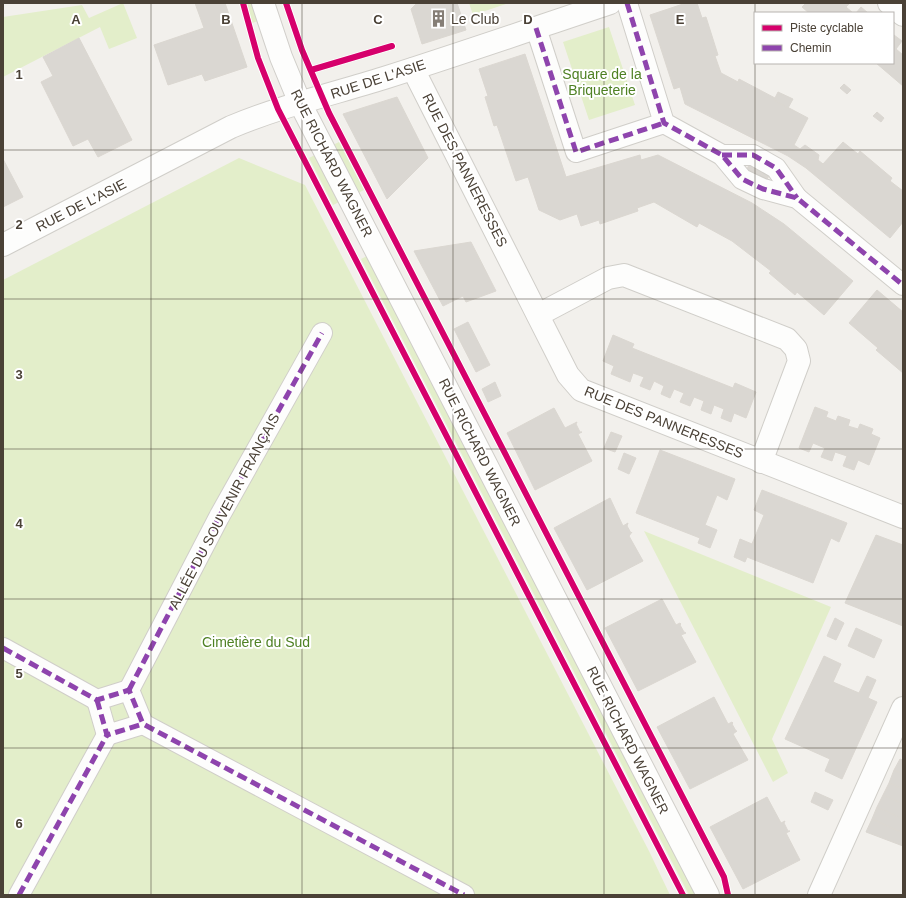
<svg xmlns="http://www.w3.org/2000/svg" width="906" height="898" font-family="Helvetica,sans-serif">
  <style>
    .green { fill: #e3eeca }
    .building { fill: #dad7d2; stroke: #dbd7d1 }
    .lines { fill: none; stroke-linecap: round; stroke-linejoin: round }
    .pedestrian-casing { stroke: #d0cec9; stroke-width: 22 }
    .minor-casing { stroke: #d0cec9; stroke-width: 24 }
    .tertiary-casing { stroke: #d0cec9; stroke-width: 24 }
    .pedestrian { stroke: #fdfdfc; stroke-width: 20 }
    .minor { stroke: #fdfdfc; stroke-width: 22 }
    .tertiary { stroke: #fdfdfc; stroke-width: 22 }
    .quiet { stroke: #8e44ad; stroke-width: 5; stroke-dasharray: 10 5; stroke-linecap: butt }
    .cycleway-casing { stroke: #fff; stroke-width: 8 }
    .cycleway { stroke: #d6006c; stroke-width: 6 }
    .grid { fill: none; stroke: #4a4136; stroke-width: 1; stroke-opacity: 0.55 }
    .labels { text-anchor: middle; dominant-baseline: central; stroke-width: 4; stroke-linejoin: round; paint-order: stroke }
    .poi-label { font-size: 14px; fill: #4a4136; stroke: #fff; text-anchor: start }
    .park-label { font-size: 14px; fill: #4f8124; stroke: #fff }
    .street-label { font-size: 14px; fill: #4a4136; stroke: #fff }
    .grid-label { font-size: 13px; text-anchor: middle; font-weight: bold; fill: #4a4136; stroke: #fff; stroke-width: 4; stroke-linejoin: round; paint-order: stroke }
  </style>
  <rect width="100%" height="100%" fill="#f2f0ec"/>
  <g class="green">
    <polygon points="123,3 137,38 109,49 100,27 3,77 3,17 82,5 89,18"/>
    <polygon points="246,3 253,3 258,21 252,23"/>
    <polygon points="469,3 509,3 473,15"/>
    <polygon points="609,27 635,105 589,120 563,42"/>
    <polygon points="339,142 364,190 358,193 333,145"/>
    <polygon points="315,155 339,202 333,205 309,158"/>
    <polygon points="239,158 305,185 650,853 670,895 3,895 3,280"/>
    <polygon points="367,256 697,895 689,895 361,259"/>
    <polygon points="644,531 831,607 772,739 788,773 773,782"/>
  </g>
  <g class="building">
    <polygon points="195,3 225,3 247,67 205,81 202,74 168,85 154,45 204,28"/>
    <polygon points="417,3 457,3 466,30 422,44 411,9"/>
    <polygon points="686,3 697,3 702,18 706,17 718,55 715,56 721,73 738,82 739,79 775,98 774,100 808,118 794,145 800,149 805,145 819,155 818,160 823,164 843,142 858,154 860,151 892,178 890,181 903,191 903,222 890,238 806,168 788,156 685,104 680,87 674,89 650,15"/>
    <polygon points="806,3 850,3 846,7 853,13 809,13 802,7"/>
    <polygon points="861,7 868,13 856,13"/>
    <polygon points="894,35 902,41 896,49 903,55 903,86 876,63 893,63"/>
    <polygon points="79,38 132,140 98,157 88,139 73,146 41,82 53,76 43,57"/>
    <polygon points="525,54 566,177 640,155 641,160 658,155 752,203 784,224 853,281 824,315 797,292 795,295 769,273 771,271 732,241 699,223 697,227 654,202 637,208 638,211 600,224 599,220 581,226 577,214 560,220 539,210 528,177 516,181 497,125 494,126 485,97 488,96 479,69"/>
    <polygon points="844,84 851,90 847,94 840,88"/>
    <polygon points="778,92 793,99 788,108 774,100"/>
    <polygon points="397,97 428,158 387,199 343,114"/>
    <polygon points="877,112 884,118 881,122 873,116"/>
    <polygon points="3,159 23,197 3,207"/>
    <polygon points="750,163 770,174 765,183 745,173"/>
    <polygon points="471,242 496,291 466,302 463,296 443,306 414,251"/>
    <polygon points="877,290 903,312 903,373 876,350 878,348 849,323"/>
    <polygon points="468,322 490,365 476,372 454,329"/>
    <polygon points="613,335 634,344 632,348 733,388 735,383 756,392 746,418 734,413 731,422 721,418 724,409 714,405 711,414 701,410 704,401 694,397 690,406 680,402 684,393 674,389 670,398 661,394 664,386 654,381 650,390 640,386 644,377 633,373 630,382 611,374 614,366 603,361"/>
    <polygon points="495,382 501,396 488,402 482,389"/>
    <polygon points="815,407 828,412 826,417 836,421 838,416 850,420 848,426 858,429 860,424 873,429 871,434 880,438 869,465 858,460 854,470 843,466 847,456 835,452 832,461 821,457 825,448 813,443 809,452 799,448"/>
    <polygon points="554,408 565,428 577,422 576,424 580,432 582,432 578,434 592,461 535,490 507,433"/>
    <polygon points="611,432 622,436 615,452 604,448"/>
    <polygon points="660,450 735,479 727,500 717,495 705,525 717,530 710,548 698,543 700,538 636,513"/>
    <polygon points="624,453 636,458 629,474 618,469"/>
    <polygon points="762,490 847,523 839,542 831,538 813,583 747,557 745,562 734,557 740,539 752,544 764,515 754,510"/>
    <polygon points="610,498 623,526 628,523 627,526 631,533 632,532 629,536 643,561 587,590 554,528"/>
    <polygon points="876,535 903,545 903,626 845,603"/>
    <polygon points="662,599 676,625 680,623 681,624 680,625 684,632 686,633 681,635 696,662 638,691 605,628"/>
    <polygon points="835,618 844,623 836,640 827,636"/>
    <polygon points="856,628 882,640 874,658 848,646"/>
    <polygon points="824,656 841,664 833,682 859,693 867,676 876,680 868,698 877,702 842,779 825,771 830,759 785,739"/>
    <polygon points="714,697 728,724 732,722 733,723 732,724 736,731 737,731 733,734 748,760 690,789 657,727"/>
    <polygon points="900,759 903,760 903,774 894,770"/>
    <polygon points="894,770 903,774 903,789 889,783"/>
    <polygon points="889,783 903,789 903,804 883,795"/>
    <polygon points="815,792 833,800 828,810 811,802"/>
    <polygon points="883,795 903,804 903,819 877,807"/>
    <polygon points="767,797 781,823 785,821 784,823 788,831 790,831 786,833 800,860 743,889 710,827"/>
    <polygon points="877,807 903,819 903,833 872,819"/>
    <polygon points="872,819 903,833 903,846 866,832"/>
  </g>
  <g class="lines">
    <defs>
      <g id="pedestrian">
        <polyline points="627,3 664,123 722,155 742,179 763,189 797,198 903,285"/>
        <polyline points="536,28 576,152 664,123"/>
        <polyline points="722,155 753,155 776,168 797,198"/>
        <polyline points="3,648 97,700 129,690 143,724 464,895"/>
        <polyline points="129,690 219,517 322,333"/>
        <polyline points="97,700 107,735 143,724"/>
        <polyline points="19,895 107,735"/>
      </g>
      <g id="minor">
        <polyline points="889,3 903,15"/>
        <polyline points="413,69 568,375 581,390 903,517"/>
        <path d="M3,245L231,127C281,106 333,94 384,78C460,54 535,28 610,3"/>
        <polyline points="538,315 608,278 624,275 787,339 796,349 799,361 761,462"/>
        <polyline points="819,895 903,708"/>
      </g>
      <polyline id="tertiary" points="263,3 281,57 300,103 708,895"/>
    </defs>
    <use href="#pedestrian" class="pedestrian-casing"/>
    <use href="#minor" class="minor-casing"/>
    <use href="#tertiary" class="tertiary-casing"/>
    <use href="#pedestrian" class="pedestrian"/>
    <use href="#minor" class="minor"/>
    <use href="#tertiary" class="tertiary"/>
    <g class="quiet">
      <polyline points="627,3 664,123 722,155 742,179 763,189 797,198 903,285"/>
      <polyline points="536,28 576,152 664,123"/>
      <polyline points="722,155 753,155 776,168 797,198"/>
      <polyline points="3,648 97,700 129,690 143,724 464,895"/>
      <polyline points="129,690 219,517 322,333"/>
      <polyline points="97,700 107,735 143,724"/>
      <polyline points="19,895 107,735"/>
    </g>
    <defs>
      <g id="cycleway">
        <polyline points="243,3 258,58 278,109 683,895"/>
        <polyline points="286,3 302,50 329,113 724,877 728,895"/>
        <polyline points="311,70 392,46"/>
      </g>
    </defs>
    <use href="#cycleway" class="cycleway-casing"/>
    <use href="#cycleway" class="cycleway"/>
  </g>
  <path class="grid" d="M151,3V895M302,3V895M453,3V895M604,3V895M755,3V13M755,13V63M755,63V895M3,150H903M3,299H903M3,449H903M3,599H903M3,748H903"/>
  <defs>
    <symbol id="building-bare" viewBox="-9 -9 18 18"><path d="M-4-6H4V6H1V3H-1V6H-4ZM-2.5-4.3h1.7v1.8h-1.7ZM.8-4.3h1.7v1.8H.8ZM-2.5-1h1.7V.8h-1.7ZM.8-1h1.7V.8H.8Z" fill="#857e76" stroke="#fff" stroke-width="2.5" paint-order="stroke"/></symbol>
  </defs>
  <g fill-rule="evenodd">
    <use href="#building-bare" x="426" y="6" width="25" height="25"/>
  </g>
  <g class="labels">
    <g class="poi-label">
      <text x="451" y="19">Le Club</text>
    </g>
    <g class="park-label">
      <text x="602" y="74">Square de la<tspan x="602" dy="16">Briqueterie</tspan></text>
      <text x="256" y="642">Cimetière du Sud</text>
    </g>
    <g class="street-label">
      <text transform="translate(378 79) rotate(-18)">RUE DE L'ASIE</text>
      <text transform="translate(332 163) rotate(63)">RUE RICHARD WAGNER</text>
      <text transform="translate(465 170) rotate(63)">RUE DES PANNERESSES</text>
      <text transform="translate(81 205) rotate(-27)">RUE DE L'ASIE</text>
      <text transform="translate(664 422) rotate(22)">RUE DES PANNERESSES</text>
      <text transform="translate(480 452) rotate(63)">RUE RICHARD WAGNER</text>
      <text transform="translate(224 511) rotate(-62)">ALLÉE DU SOUVENIR FRANÇAIS</text>
      <text transform="translate(628 740) rotate(63)">RUE RICHARD WAGNER</text>
    </g>
  </g>
  <g class="grid-label">
    <text x="76" y="24">A</text>
    <text x="226" y="24">B</text>
    <text x="378" y="24">C</text>
    <text x="528" y="24">D</text>
    <text x="680" y="24">E</text>
    <text x="19" y="79">1</text>
    <text x="19" y="229">2</text>
    <text x="19" y="379">3</text>
    <text x="19" y="528">4</text>
    <text x="19" y="678">5</text>
    <text x="19" y="828">6</text>
  </g>
  <rect width="906" height="898" fill="none" stroke="#4a4136" stroke-width="8"/>
  <rect x="754" y="12" width="140" height="52" fill="#ffffff" stroke="#b7b3af"/>
  <rect x="762" y="25" width="20" height="6" fill="#d6006c" stroke="#b7b3af"/>
  <text x="790" y="32" font-size="12" fill="#4a4136">Piste cyclable</text>
  <rect x="762" y="45" width="20" height="6" fill="#8e44ad" stroke="#b7b3af"/>
  <text x="790" y="52" font-size="12" fill="#4a4136">Chemin</text>
</svg>
